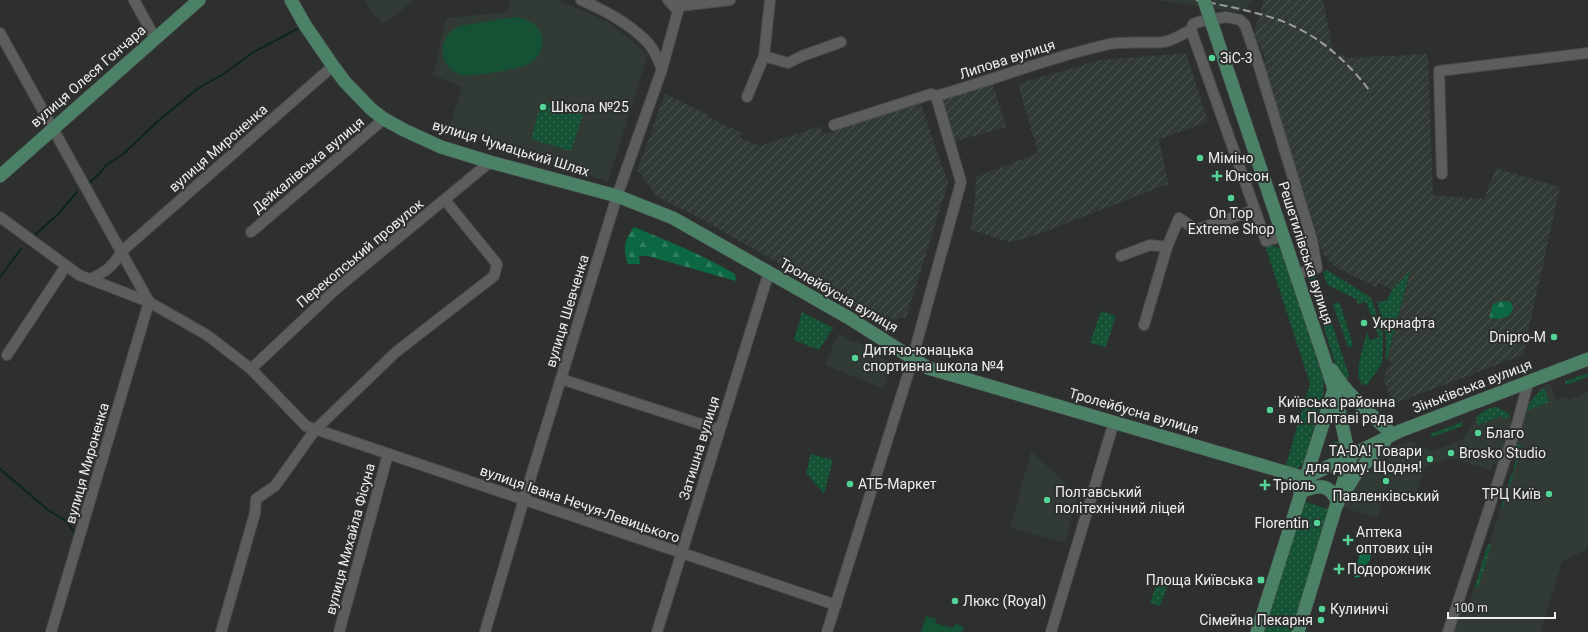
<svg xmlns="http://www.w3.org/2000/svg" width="1588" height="632" font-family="Roboto,sans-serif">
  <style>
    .built { fill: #313a35 }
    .industrial { fill: url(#industrial-furrows) }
    .grass { fill: url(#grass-dots) }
    .forest { fill: url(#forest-firs) }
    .pitch { fill: #145135 }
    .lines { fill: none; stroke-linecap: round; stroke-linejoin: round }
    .stream { stroke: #0d2619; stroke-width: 2 }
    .minor-casing { stroke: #4a4b4a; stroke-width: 12 }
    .major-casing { stroke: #4a4b4a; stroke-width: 14 }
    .minor { stroke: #5b5e5c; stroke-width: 10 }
    .major { stroke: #4b8167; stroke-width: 13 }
    .rail { stroke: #9a9c9b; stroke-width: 2; stroke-dasharray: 8 4; stroke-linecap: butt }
    .major-bridge-casing { stroke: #4a4b4a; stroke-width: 14; stroke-linecap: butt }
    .major-bridge { stroke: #4b8167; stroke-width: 13 }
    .poi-dot { fill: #53d396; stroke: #2d302e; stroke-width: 1.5 }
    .labels { text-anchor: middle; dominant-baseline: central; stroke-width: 4; stroke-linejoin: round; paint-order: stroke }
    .poi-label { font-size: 14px; fill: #edeeed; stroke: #2d302e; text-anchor: start }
    .street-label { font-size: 14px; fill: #edeeed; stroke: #2d302e }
  </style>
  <defs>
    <pattern id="industrial-furrows" width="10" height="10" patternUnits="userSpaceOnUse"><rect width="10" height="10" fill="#313a35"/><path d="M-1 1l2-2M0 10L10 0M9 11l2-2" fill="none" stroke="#4f5753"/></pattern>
    <pattern id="grass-dots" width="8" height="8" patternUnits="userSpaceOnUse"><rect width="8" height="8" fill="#145135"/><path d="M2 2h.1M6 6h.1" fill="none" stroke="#366a53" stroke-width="1.8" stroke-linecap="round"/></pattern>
    <pattern id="forest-firs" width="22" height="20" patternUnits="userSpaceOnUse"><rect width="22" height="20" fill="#0b6843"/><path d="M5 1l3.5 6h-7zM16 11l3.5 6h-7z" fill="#2f7e5e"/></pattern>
  </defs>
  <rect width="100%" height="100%" fill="#2d302e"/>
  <g class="built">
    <polygon points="365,0 415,0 383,24 371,11"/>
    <polygon points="511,0 557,0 607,21 648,54 608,182 449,127 462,87 433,75 446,18 507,12"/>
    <polygon points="1154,0 1255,0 1250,5 1239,12"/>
    <polygon points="839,334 855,343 856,341 875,352 874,354 891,363 884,389 825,365 832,347"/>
    <polygon points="1550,384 1556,400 1567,396 1568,400 1588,392 1588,542 1585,551 1562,561 1541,632 1453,632 1460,612 1469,605 1519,452 1515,448 1525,411 1531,401 1542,387"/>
    <polygon points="1497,407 1508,413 1511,417 1511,428 1499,466 1493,464 1490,470 1451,458 1425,467 1416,495 1405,492 1404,495 1386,490 1377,518 1344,508 1355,478 1380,455 1392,447 1409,441 1433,451 1462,440 1477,416 1489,408"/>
    <polygon points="1031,451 1078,495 1065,543 1010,528"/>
  </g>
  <g class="industrial">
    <polygon points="1264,0 1323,0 1334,58 1339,53 1347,58 1428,54 1433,195 1484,199 1496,168 1560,187 1523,355 1393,404 1384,380 1386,370 1391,364 1387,359 1411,270 1391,289 1379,283 1376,287 1339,269 1328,260 1323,254 1273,98 1262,62 1266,61 1259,43 1252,39"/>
    <polygon points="1186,53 1208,122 1159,139 1168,184 1039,234 1015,241 1009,242 971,230 975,198 976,177 1038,153 1018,84 1100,60"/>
    <polygon points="992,82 1006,127 953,142 941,98"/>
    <polygon points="665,94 709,115 708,117 742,133 740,138 760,146 820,126 823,135 920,101 948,183 906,318 902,317 896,320 881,315 872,317 703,220 656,196 641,174 637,171"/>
  </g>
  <g class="grass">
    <polygon points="542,101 583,114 571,151 531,139"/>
    <path d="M1265,246H1275L1282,249L1324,382L1323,396L1305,460C1299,470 1296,469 1285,468L1310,383Z"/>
    <path d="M1327,270L1370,297L1372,300L1383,336L1382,364L1367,385C1349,386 1365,341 1367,332L1370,340L1379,337L1366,302L1358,304L1356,299L1328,285L1326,281L1323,272Z"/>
    <polygon points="1410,271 1387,359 1386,361 1386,336 1377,301 1382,302 1387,300 1392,290"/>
    <polygon points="1311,274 1314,274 1317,277 1349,376 1346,380 1340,379 1309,280 1309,276"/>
    <polygon points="1336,302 1340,304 1353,344 1350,348 1348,347 1333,305"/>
    <polygon points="1101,311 1116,316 1106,347 1090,343"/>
    <polygon points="802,312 833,328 819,350 794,340"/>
    <polygon points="1588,373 1588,377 1566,385 1565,381"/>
    <polygon points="1544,387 1549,402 1526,411 1531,401"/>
    <path d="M1497,407L1508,413L1511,417L1503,419L1502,416L1478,425L1476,418C1482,411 1488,408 1497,407Z"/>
    <polygon points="1462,422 1463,426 1432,437 1430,435 1430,434"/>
    <circle cx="1336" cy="447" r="5.5"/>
    <polygon points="1517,443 1522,447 1515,470 1513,469 1519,452 1515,448"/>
    <polygon points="811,454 833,460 824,494 806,473"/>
    <polygon points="1512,473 1514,473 1503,507 1501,507"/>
    <polygon points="1301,500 1330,510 1293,632 1260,632"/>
    <polygon points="1488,544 1491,545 1478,588 1475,587"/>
    <polygon points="1158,580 1168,584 1160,606 1150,603"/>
  </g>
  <g class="forest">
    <path d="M634,227C668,241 703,255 735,274L736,281L648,256H639L640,264H628C622,248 625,240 634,227Z"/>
    <polygon points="1503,301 1511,302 1513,308 1509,316 1499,319 1489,318 1493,304"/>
    <polygon points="1366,543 1370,544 1372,545 1370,560 1362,570 1361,576 1357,578 1354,577 1354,573 1362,548"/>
  </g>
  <g class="pitch">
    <path d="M515,17C543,19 553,48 529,64C519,69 472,77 462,75C446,71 437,52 446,38C449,32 454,29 460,26Z"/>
    <polygon points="926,616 936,619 935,623 953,628 955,624 964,627 962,632 921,632"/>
  </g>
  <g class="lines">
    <g class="stream">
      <polyline points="88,184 100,173 106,165 121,156 157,122 197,89 225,73 252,53 297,29"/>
      <polyline points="33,237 59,213 77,192"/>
      <polyline points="0,277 21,249"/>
      <polyline points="0,469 48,510 66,521 75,533"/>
    </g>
    <defs>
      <g id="minor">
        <polyline points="134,0 155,38"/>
        <path d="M581,0C604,10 631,24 649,44C655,51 658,60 662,69"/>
        <polyline points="668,0 678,11"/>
        <polyline points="680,6 730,0"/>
        <polyline points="0,33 149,302 51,632"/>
        <polyline points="764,56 788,63 802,56 841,42"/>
        <polyline points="747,97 764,56 770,0"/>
        <path d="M834,125L931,94L936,96C993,80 1048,58 1105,45C1124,40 1144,44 1163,42C1173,41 1182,34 1191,30"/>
        <polyline points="1442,174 1439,71 1588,53"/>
        <polyline points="0,217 79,275 149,302 207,335 251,369 306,426 836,605"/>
        <polyline points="251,232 384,119"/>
        <polyline points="1284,236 1266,241 1191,30 1193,24 1198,22 1226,17 1240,20 1245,25 1259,66 1312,240 1317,268 1297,274"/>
        <polyline points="1167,247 1179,218 1196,230 1254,210"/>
        <polyline points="1121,256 1150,245 1167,247 1144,325"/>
        <path d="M90,279C104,273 114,266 121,252L333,66"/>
        <polyline points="7,355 66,266"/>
        <polyline points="251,369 336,289 490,162"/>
        <polyline points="561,379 719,430"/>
        <polyline points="221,632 255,513 256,499 275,486 315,430 396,352 494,276 497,264 445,200"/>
        <polyline points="339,632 388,454"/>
        <polyline points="485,632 524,499 617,196 662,69 681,0"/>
        <polyline points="657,632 769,272"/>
        <polyline points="827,632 909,371 961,182 936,96"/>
        <polyline points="1051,632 1114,422"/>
        <polyline points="1448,632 1517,424 1528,383"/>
      </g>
      <g id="major">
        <polyline points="291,0 305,25 333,66 345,82 371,109 384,119 404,130 441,147 490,162 617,196 673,218 849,318 928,368 1305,478"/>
        <polyline points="1216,36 1323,355 1334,389 1350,460 1298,632"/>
        <polyline points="0,176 199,0"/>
        <path d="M1332,370C1347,395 1371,414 1392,434"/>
        <polyline points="1305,478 1400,431 1588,359"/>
        <polyline points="1347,488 1355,475 1385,441"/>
        <path d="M1300,492C1319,485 1329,482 1338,503"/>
        <polyline points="1257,632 1334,389"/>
      </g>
    </defs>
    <use href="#minor" class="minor-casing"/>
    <use href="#major" class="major-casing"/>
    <use href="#minor" class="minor"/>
    <use href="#major" class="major"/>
    <path class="rail" d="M1196,0C1222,5 1248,10 1273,18C1312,30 1345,58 1369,90"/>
    <defs>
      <polyline id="major-bridge" points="1204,0 1216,36"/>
    </defs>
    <use href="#major-bridge" class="major-bridge-casing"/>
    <use href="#major-bridge" class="major-bridge"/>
  </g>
  <g class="poi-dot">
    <circle cx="1212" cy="58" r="4"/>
    <circle cx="543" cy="107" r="4"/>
    <circle cx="1200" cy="158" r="4"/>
    <path d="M1215 170h4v4h4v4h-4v4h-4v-4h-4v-4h4z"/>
    <circle cx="1231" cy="198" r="4"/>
    <circle cx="1364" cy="323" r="4"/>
    <circle cx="1554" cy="337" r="4"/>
    <circle cx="855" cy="358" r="4"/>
    <circle cx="1270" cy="410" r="4"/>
    <circle cx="1478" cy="433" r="4"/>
    <circle cx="1451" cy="453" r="4"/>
    <circle cx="1430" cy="459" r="4"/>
    <circle cx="1386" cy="481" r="4"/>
    <circle cx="850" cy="484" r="4"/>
    <path d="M1263 479h4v4h4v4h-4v4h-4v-4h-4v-4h4z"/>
    <circle cx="1549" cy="494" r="4"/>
    <circle cx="1047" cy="500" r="4"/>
    <circle cx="1317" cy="523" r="4"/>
    <path d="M1346 534h4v4h4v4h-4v4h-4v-4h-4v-4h4z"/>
    <path d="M1337 563h4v4h4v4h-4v4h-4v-4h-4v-4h4z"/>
    <rect x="1257" y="576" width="8" height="8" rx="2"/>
    <circle cx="955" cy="601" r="4"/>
    <circle cx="1322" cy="609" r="4"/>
    <circle cx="1321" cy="620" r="4"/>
  </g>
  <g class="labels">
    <g class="poi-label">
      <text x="1220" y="58">ЗіС-3</text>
      <text x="551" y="107">Школа №25</text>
      <text x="1208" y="158">Міміно</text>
      <text x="1225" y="176">Юнсон</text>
      <text x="1231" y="213" text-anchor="middle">On Top<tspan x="1231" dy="16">Extreme Shop</tspan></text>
      <text x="1372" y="323">Укрнафта</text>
      <text x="1546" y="337" text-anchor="end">Dnipro-M</text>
      <text x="863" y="350">Дитячо-юнацька<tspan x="863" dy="16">спортивна школа №4</tspan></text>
      <text x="1278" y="402">Київська районна<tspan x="1278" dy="16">в м. Полтаві рада</tspan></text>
      <text x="1486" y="433">Благо</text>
      <text x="1422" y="451" text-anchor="end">TA-DA! Товари<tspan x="1422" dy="16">для дому. Щодня!</tspan></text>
      <text x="1459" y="453">Brosko Studio</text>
      <text x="858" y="484">АТБ-Маркет</text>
      <text x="1273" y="485">Тріоль</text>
      <text x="1055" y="492">Полтавський<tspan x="1055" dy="16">політехнічний ліцей</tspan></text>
      <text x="1541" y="494" text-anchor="end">ТРЦ Київ</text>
      <text x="1386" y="496" text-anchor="middle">Павленківський</text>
      <text x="1309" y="523" text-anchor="end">Florentin</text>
      <text x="1356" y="532">Аптека<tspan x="1356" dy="16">оптових цін</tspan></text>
      <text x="1347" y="569">Подорожник</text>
      <text x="1253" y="580" text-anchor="end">Площа Київська</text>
      <text x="963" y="601">Люкс (Royal)</text>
      <text x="1330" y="609">Кулиничі</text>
      <text x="1313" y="620" text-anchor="end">Сімейна Пекарня</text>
    </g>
    <g class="street-label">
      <text transform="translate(1007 59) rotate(-18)">Липова вулиця</text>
      <text transform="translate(88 76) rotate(-41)">вулиця Олеся Гончара</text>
      <text transform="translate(218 148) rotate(-41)">вулиця Мироненка</text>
      <text transform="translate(511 148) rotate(17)">вулиця Чумацький Шлях</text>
      <text transform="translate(308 165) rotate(-40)">Дейкалівська вулиця</text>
      <text transform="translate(360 253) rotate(-40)">Перекопський провулок</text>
      <text transform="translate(1306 253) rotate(72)">Решетилівська вулиця</text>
      <text transform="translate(839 295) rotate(30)">Тролейбусна вулиця</text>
      <text transform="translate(567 311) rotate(-73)">вулиця Шевченка</text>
      <text transform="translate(1472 386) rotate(-21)">Зіньківська вулиця</text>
      <text transform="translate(1134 411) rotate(16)">Тролейбусна вулиця</text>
      <text transform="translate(699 448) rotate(-73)">Затишна вулиця</text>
      <text transform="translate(87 463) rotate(-74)">вулиця Мироненка</text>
      <text transform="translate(580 504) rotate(19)">вулиця Івана Нечуя-Левицького</text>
      <text transform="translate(350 539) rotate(-75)">вулиця Михайла Фісуна</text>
    </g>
  </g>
  <path d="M1448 612v6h107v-6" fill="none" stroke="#edeeed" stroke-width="2"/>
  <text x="1454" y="612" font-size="12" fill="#edeeed" stroke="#2d302e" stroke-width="3" paint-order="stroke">100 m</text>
</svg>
